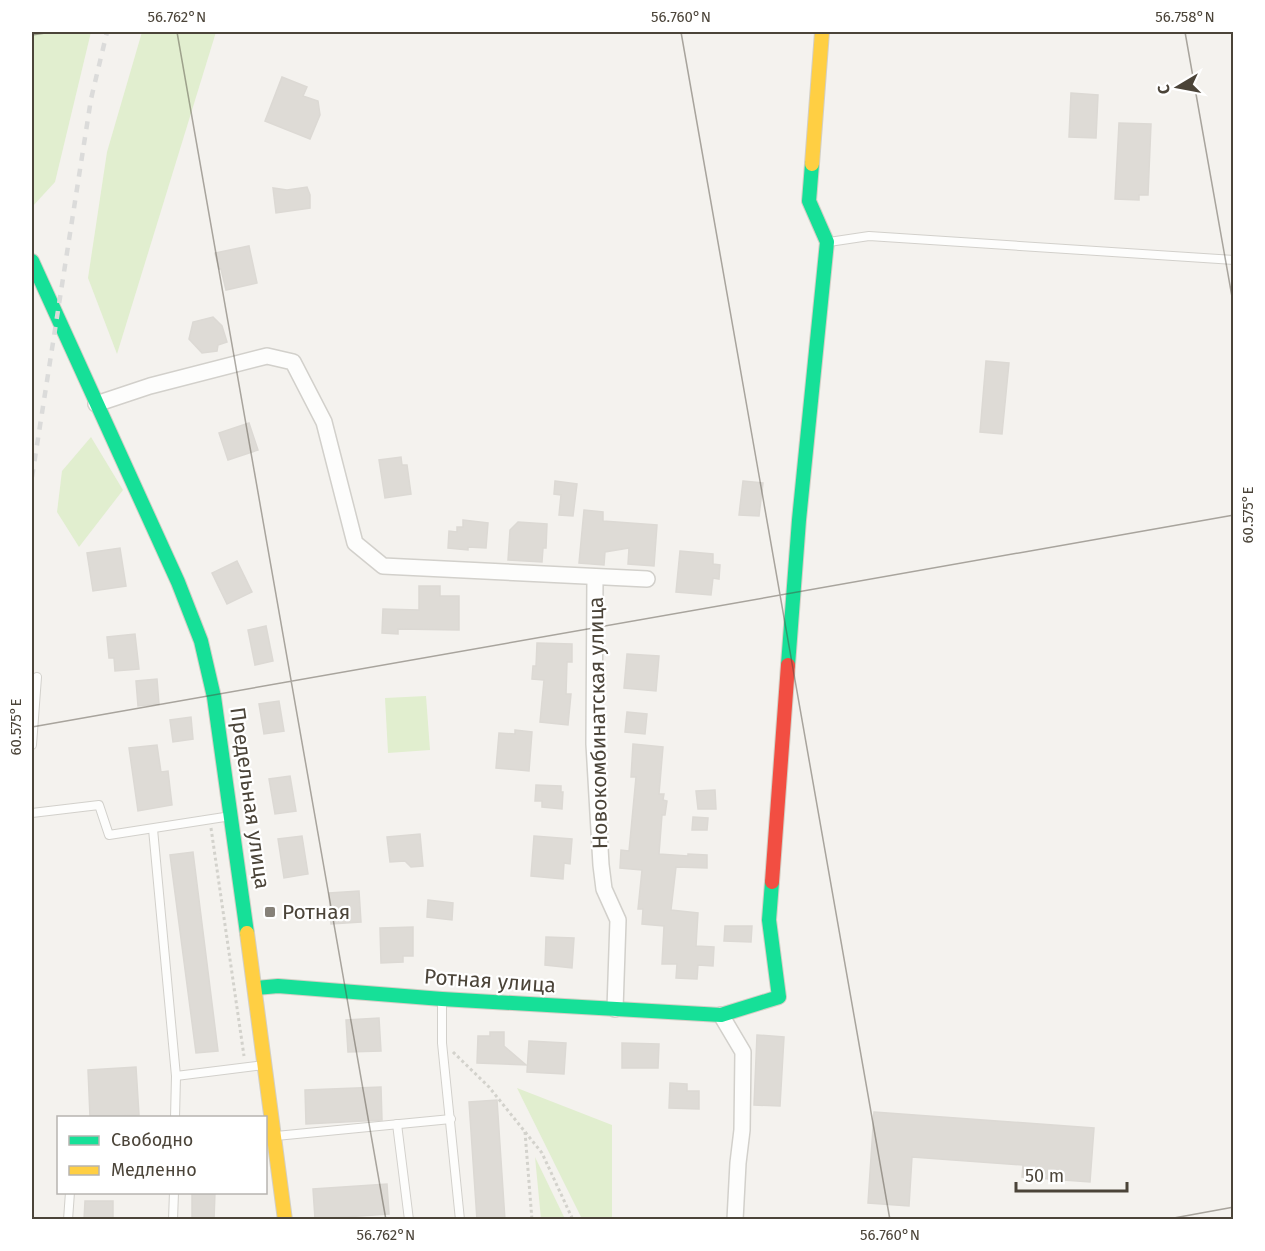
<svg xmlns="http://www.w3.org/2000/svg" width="1265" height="1251" font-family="'Fira Sans',sans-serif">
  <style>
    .green { fill: #e1eecf }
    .building { fill: #dedbd6; stroke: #dcd9d4; stroke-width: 1.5 }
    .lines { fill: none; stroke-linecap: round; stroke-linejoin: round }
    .lane-casing { stroke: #d2d0cb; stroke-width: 10 }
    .street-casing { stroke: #d2d0cb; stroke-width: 18 }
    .fast-casing { stroke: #d3cfc5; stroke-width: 16 }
    .slow-casing { stroke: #d3cfc5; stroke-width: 16 }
    .jam-casing { stroke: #d3cfc5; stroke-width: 16 }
    .path { stroke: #d3d2cc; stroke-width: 3; stroke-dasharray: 3 3; stroke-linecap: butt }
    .lane { stroke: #fdfdfc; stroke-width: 8 }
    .street { stroke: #fdfdfc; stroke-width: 15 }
    .fast { stroke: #16e098; stroke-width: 14 }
    .slow { stroke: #ffcf43; stroke-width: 14 }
    .jam { stroke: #f24e42; stroke-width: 14 }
    .rail { stroke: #dbdbda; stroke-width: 4.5; stroke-dasharray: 8 8; stroke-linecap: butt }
    .ticks { fill: none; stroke: #4b4439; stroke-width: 1.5; stroke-opacity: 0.45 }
    .poi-dot { fill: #868178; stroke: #fff; stroke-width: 2 }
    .labels { text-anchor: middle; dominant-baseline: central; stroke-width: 4.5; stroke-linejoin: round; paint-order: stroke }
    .street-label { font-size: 21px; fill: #4b4439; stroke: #fff }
    .poi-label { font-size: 21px; fill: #4b4439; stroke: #fff; text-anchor: start }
    .neatline { fill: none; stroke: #4b4439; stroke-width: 2 }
    .ticks-label { font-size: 15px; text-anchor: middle; fill: #4b4439 }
  </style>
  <rect width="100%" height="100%" fill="#f4f2ee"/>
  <g class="green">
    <polygon points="32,32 91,32 55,182 32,207"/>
    <polygon points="142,32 216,32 117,354 88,278 107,152"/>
    <polygon points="91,437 123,490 79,547 57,512 62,471"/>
    <polygon points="426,696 430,750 388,753 385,698"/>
    <polygon points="517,1088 612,1125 612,1219 582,1219"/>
    <polygon points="535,1157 565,1219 541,1219"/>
  </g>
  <g class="building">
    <polygon points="282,77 307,87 303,96 318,101 320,115 310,139 265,121"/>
    <polygon points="1071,93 1098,95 1096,138 1069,137"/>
    <polygon points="1119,123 1151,124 1148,195 1139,195 1139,200 1115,199"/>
    <polygon points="307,187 310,195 310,208 276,213 273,188 287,190"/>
    <polygon points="249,246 257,283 226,290 221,269 219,269 215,253"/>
    <polygon points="213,317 222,326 227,342 218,345 217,351 202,353 189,339 193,322"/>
    <polygon points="986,361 1009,363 1002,434 980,432"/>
    <polygon points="249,423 258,450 228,460 219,433"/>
    <polygon points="401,457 402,465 407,465 411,494 385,498 379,460"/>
    <polygon points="555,481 577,484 573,516 559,515 561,495 554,494"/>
    <polygon points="743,481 763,483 759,516 739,515"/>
    <polygon points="584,510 603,512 603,521 657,525 654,566 628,564 629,548 605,552 604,565 579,563"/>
    <polygon points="463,520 488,523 486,548 468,547 468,550 448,548 449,531 457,532 457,527 463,527"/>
    <polygon points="518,522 547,524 546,548 543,548 542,562 508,560 510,530"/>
    <polygon points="120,548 126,586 93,591 87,553"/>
    <polygon points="680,551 713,554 713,564 720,565 719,579 713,578 711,595 676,592"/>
    <polygon points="237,561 252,592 227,604 212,573"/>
    <polygon points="419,586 440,586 440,596 459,596 459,630 398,629 398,634 382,633 383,609 419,610"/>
    <polygon points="266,626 273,661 255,665 248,630"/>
    <polygon points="135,634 139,669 115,671 114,658 109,658 107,637"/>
    <polygon points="537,643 572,644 572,662 567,662 566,694 571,694 568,725 540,722 544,680 532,679 533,666 536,666"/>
    <polygon points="627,654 659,656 656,691 624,688"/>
    <polygon points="157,679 159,704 138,706 136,681"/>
    <polygon points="279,701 284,731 264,734 259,704"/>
    <polygon points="627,712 647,714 645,734 625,732"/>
    <polygon points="191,717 193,739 173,742 170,720"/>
    <polygon points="515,730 532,732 529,771 496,768 499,733 515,734"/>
    <polygon points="633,744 663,747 659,794 664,794 663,800 667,801 665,815 662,815 659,854 688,856 688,854 707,855 707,868 676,867 671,910 698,913 696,946 714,947 713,966 698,965 697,979 676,978 677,964 662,964 664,926 642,924 643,909 638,909 642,870 620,868 621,850 629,851 636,777 631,777"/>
    <polygon points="157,745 161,772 168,771 172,805 138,811 129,748"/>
    <polygon points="290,776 296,811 275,814 269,779"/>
    <polygon points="536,785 561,786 561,792 563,792 562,809 542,807 542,801 535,801"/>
    <polygon points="715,790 716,809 698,809 696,791"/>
    <polygon points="693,817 708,818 707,830 692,830"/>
    <polygon points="420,834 423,866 411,867 405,861 390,862 387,837"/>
    <polygon points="302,836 308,874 284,878 278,839"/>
    <polygon points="534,836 572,839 570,864 564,863 563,879 531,876"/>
    <polygon points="193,852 218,1051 196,1053 170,855"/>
    <polygon points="359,891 361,922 331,924 329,893"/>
    <polygon points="428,900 453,903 452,920 427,917"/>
    <polygon points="725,926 752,926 751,942 724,941"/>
    <polygon points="413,927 413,956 403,956 403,962 381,963 380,928"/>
    <polygon points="546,937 574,938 572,968 545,965"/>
    <polygon points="379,1018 381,1051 348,1052 346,1020"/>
    <polygon points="490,1032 504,1032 504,1046 526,1065 477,1063 478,1036 490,1036"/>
    <polygon points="757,1035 784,1037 780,1106 754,1105"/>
    <polygon points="529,1041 566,1043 564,1074 527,1072"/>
    <polygon points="622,1043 659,1044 658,1068 622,1068"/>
    <polygon points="136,1067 139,1115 90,1117 88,1070"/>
    <polygon points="670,1083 687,1084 687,1091 699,1091 699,1109 669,1108"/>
    <polygon points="381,1087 382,1120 306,1124 305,1090"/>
    <polygon points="497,1100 505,1220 477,1220 469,1102"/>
    <polygon points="874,1112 1094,1128 1090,1182 1022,1177 1023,1165 912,1157 909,1206 868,1203"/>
    <polygon points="387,1184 389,1214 315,1219 313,1189"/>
    <polygon points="192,1192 215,1192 214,1220 192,1220"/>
    <polygon points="85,1201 113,1201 113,1220 84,1220"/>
  </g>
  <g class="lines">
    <defs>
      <g id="lane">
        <polyline points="829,242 869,236 1234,260"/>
        <polyline points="32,745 37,677"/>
        <polyline points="32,813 99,805 109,835 231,816"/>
        <polyline points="153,829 176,1076 175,1118"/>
        <polyline points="442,1001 442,1043 460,1220"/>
        <polyline points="176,1076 264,1065"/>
        <polyline points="397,1124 409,1220"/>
        <polyline points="276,1136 451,1119"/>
        <polyline points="68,1220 70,1192"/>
        <polyline points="173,1220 174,1192"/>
      </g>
      <g id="street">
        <polyline points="96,404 150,386 267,356 293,362 324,422 355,543 383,566 647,579"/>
        <polyline points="595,577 594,744 601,865 604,889 618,920 615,1009"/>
        <polyline points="721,1015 743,1052 742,1130 738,1163 735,1220"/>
      </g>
      <g id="fast">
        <polyline points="32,261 178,582 201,641 214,697 247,933"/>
        <polyline points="788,665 799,520 827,242 809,201 812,164"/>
        <polyline points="256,988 278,986 442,999 721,1015 779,997 769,920 772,882"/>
      </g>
      <g id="slow">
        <polyline points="812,164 822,32"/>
        <polyline points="247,933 285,1220"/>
      </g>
      <polyline id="jam" points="772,882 788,665"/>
    </defs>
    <use href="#lane" class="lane-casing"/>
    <use href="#street" class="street-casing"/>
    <use href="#fast" class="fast-casing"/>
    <use href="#slow" class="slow-casing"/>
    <use href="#jam" class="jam-casing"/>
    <g class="path">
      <polyline points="211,828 244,1056"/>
      <polyline points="453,1052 489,1087 542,1153 573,1220"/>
      <polyline points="525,1132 532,1220"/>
    </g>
    <use href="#lane" class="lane"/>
    <use href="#street" class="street"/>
    <use href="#fast" class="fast"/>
    <use href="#slow" class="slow"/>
    <use href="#jam" class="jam"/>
    <polyline class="rail" points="32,477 91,99 107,32"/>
  </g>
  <path class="ticks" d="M177,32L386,1220M681,32L890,1220M1185,32L1234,308M32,35L52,32M32,727L1234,515M1163,1220L1234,1207"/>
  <rect class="poi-dot" x="264" y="906" width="12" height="12" rx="3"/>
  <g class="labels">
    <g class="street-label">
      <text transform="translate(598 723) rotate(-91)">Новокомбинатская улица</text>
      <text transform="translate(250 798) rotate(82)">Предельная улица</text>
      <text transform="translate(490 981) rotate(4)">Ротная улица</text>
    </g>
    <g class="poi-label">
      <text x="282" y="912">Ротная</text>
    </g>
  </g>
  <rect width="1265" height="1251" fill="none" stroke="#ffffff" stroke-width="66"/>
  <rect x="57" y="1116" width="210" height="78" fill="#ffffff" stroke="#b7b4b0" stroke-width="1.5"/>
  <rect x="69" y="1136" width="30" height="9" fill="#16e098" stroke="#b7b4b0" stroke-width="1.5"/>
  <text x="111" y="1146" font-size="18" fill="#4b4439">Свободно</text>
  <rect x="69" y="1166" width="30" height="9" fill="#ffcf43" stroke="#b7b4b0" stroke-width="1.5"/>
  <text x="111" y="1176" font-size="18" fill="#4b4439">Медленно</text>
  <g transform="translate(1178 87) rotate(260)" stroke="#ffffff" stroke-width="4.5" paint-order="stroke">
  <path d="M0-4.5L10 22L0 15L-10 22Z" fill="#4b4439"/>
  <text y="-9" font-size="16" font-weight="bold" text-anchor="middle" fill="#4b4439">С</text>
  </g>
  <path d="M1016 1182v9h111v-9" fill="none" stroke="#4b4439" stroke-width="3"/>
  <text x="1025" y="1182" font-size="18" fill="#4b4439" stroke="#ffffff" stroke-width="4.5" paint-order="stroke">50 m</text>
  <rect x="33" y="33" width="1199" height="1185" class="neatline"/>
  <g class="ticks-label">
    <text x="177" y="22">56.762°N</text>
    <text x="681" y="22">56.760°N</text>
    <text x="1185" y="22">56.758°N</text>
    <text transform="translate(1248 515) rotate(-90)" y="5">60.575°E</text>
    <text transform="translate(16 727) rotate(-90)" y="5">60.575°E</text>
    <text x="386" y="1240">56.762°N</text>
    <text x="890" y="1240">56.760°N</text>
  </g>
</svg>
